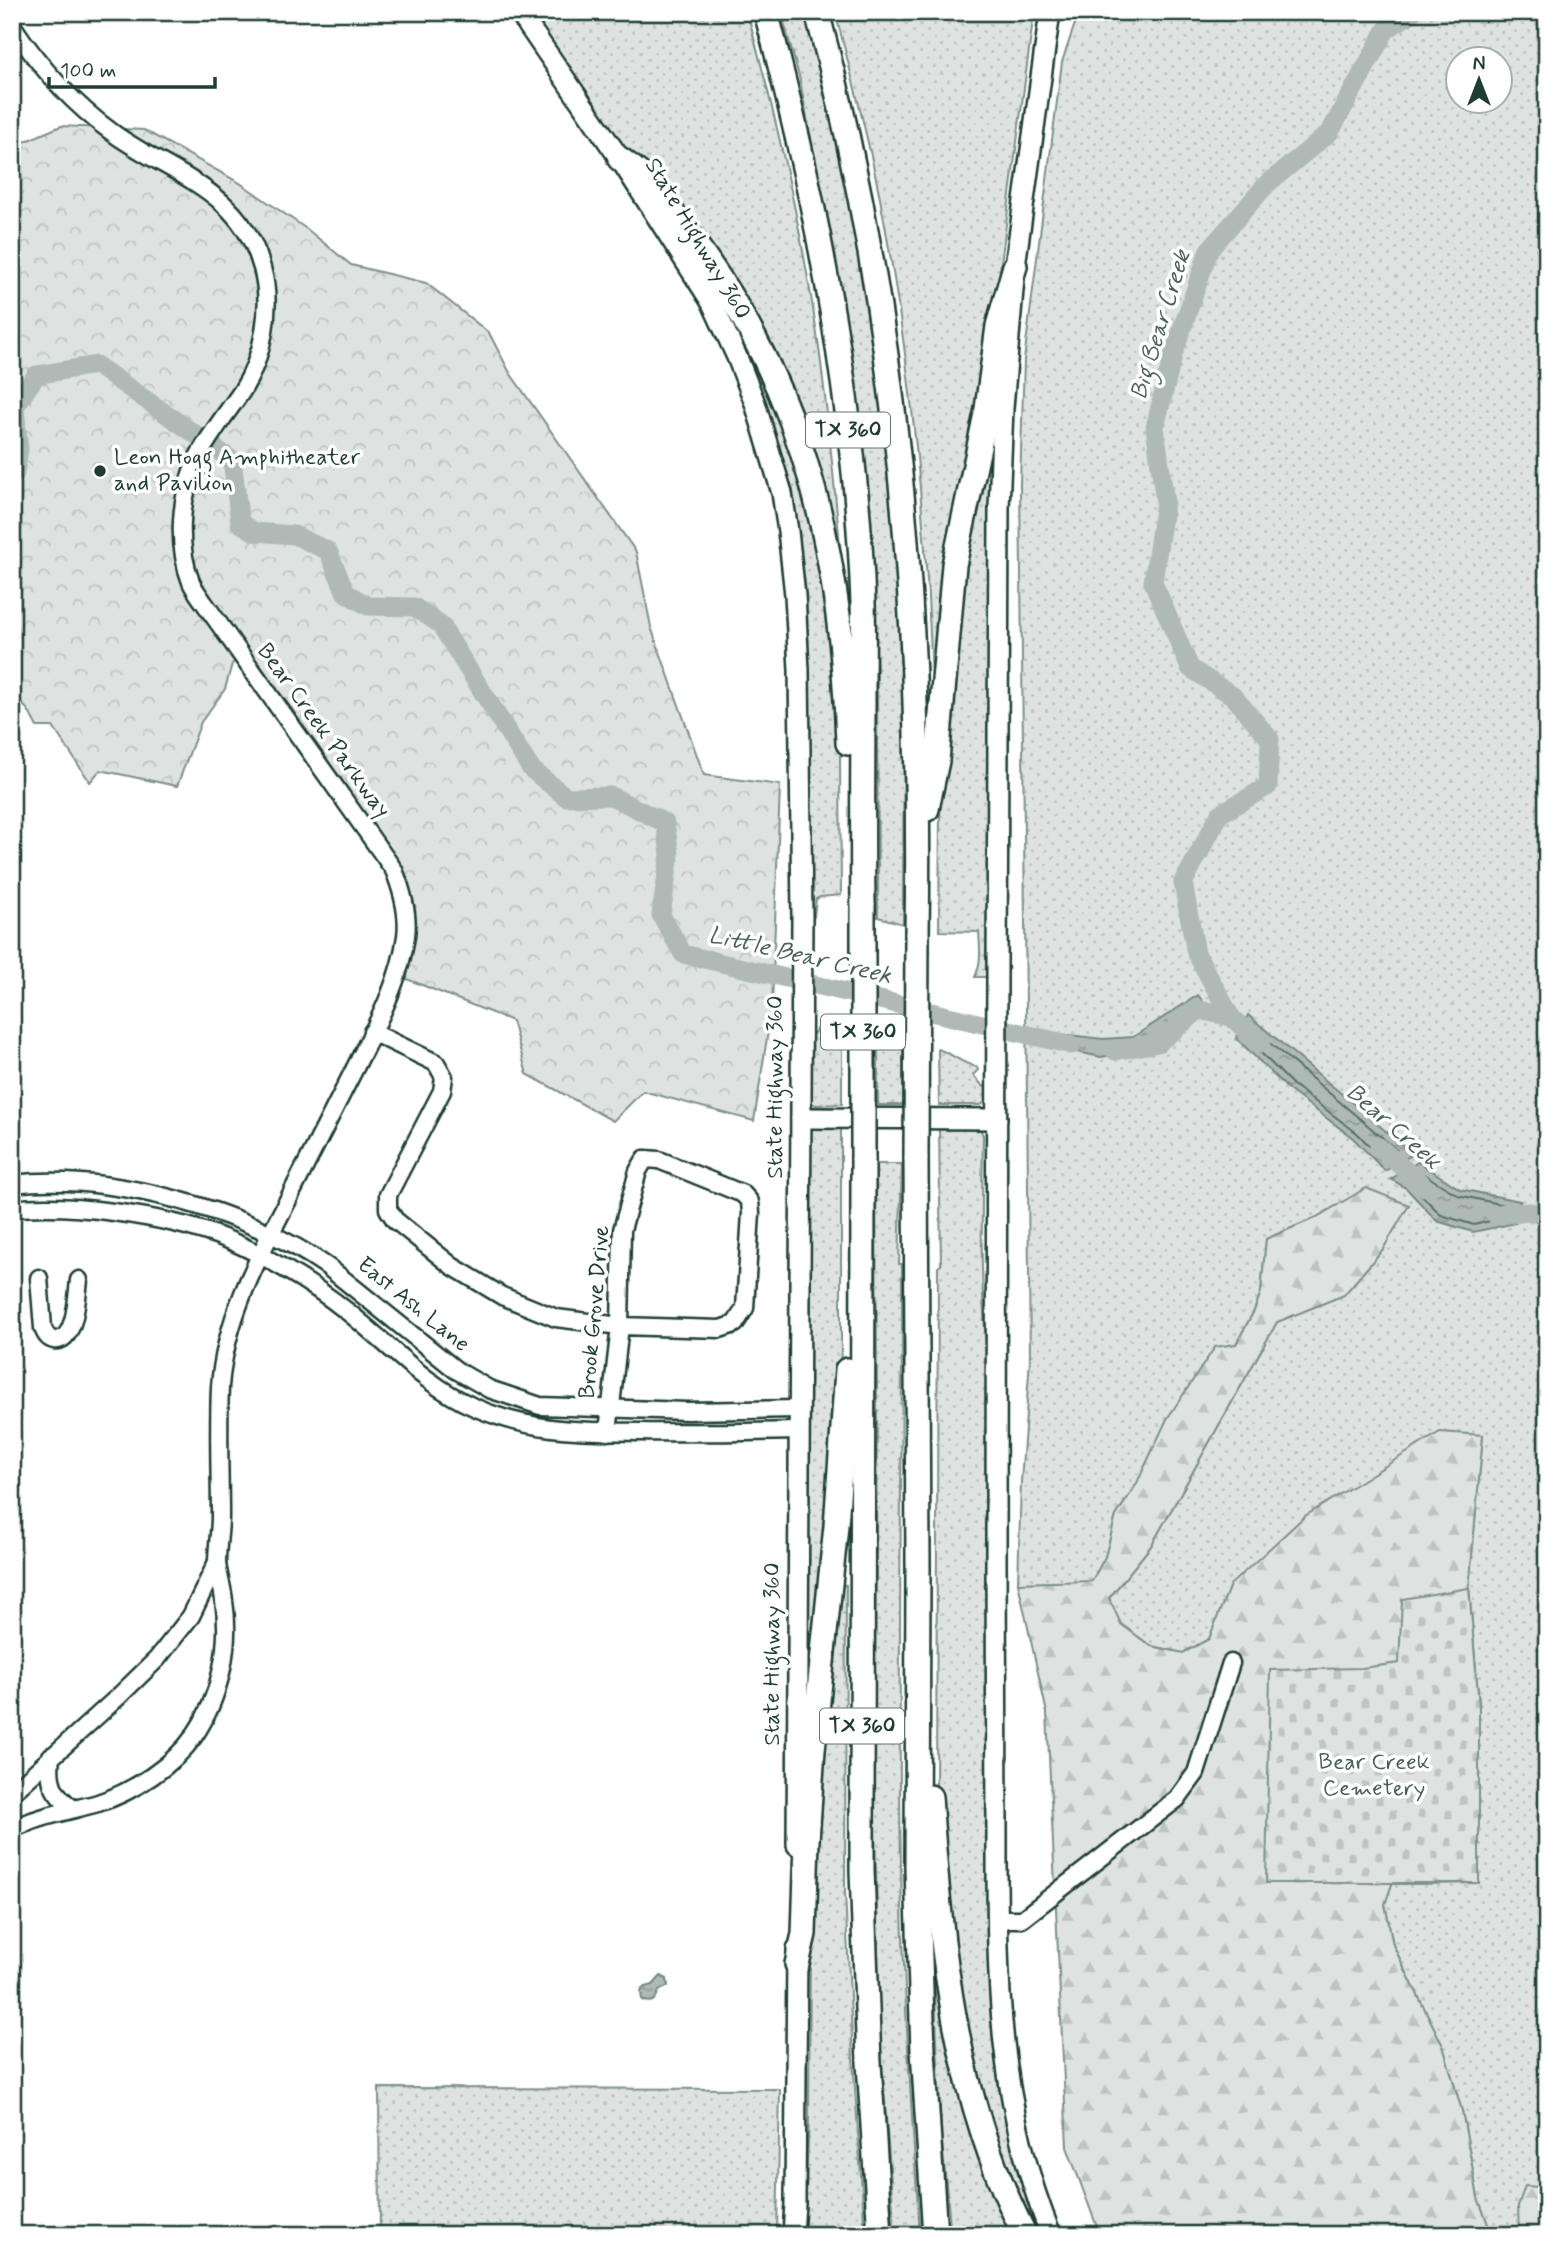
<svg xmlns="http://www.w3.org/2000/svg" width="1559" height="2247" font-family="Mynerve,sans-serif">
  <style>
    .grass { fill: url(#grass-dots); stroke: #7e908b; stroke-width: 2; fill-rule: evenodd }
    .forest { fill: url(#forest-firs); stroke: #7e908b; stroke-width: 2 }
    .cemetery { fill: url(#cemetery-stones); stroke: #7e908b; stroke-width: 2 }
    .park { fill: url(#park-crowns); stroke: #7e908b; stroke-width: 2 }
    .water { fill: url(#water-ripples); stroke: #758883; stroke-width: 2 }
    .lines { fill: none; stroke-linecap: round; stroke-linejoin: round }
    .shore { stroke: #596f68; stroke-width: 2 }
    .river { stroke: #afbab7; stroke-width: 19 }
    .minor-casing { stroke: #1f3d34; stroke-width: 21 }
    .major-casing { stroke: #1f3d34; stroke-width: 24 }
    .highway-casing { stroke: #1f3d34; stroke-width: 28 }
    .minor { stroke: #fff; stroke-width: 16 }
    .major { stroke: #fff; stroke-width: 19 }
    .highway { stroke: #fff; stroke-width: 23 }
    .highway-bridge-casing { stroke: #1f3d34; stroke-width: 28; stroke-linecap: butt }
    .highway-bridge { stroke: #fff; stroke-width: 23 }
    .poi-dot { fill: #1f3d34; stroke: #fff; stroke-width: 2.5 }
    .labels { text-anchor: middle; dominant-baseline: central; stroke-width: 7; stroke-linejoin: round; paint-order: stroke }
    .shield { fill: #fff; stroke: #627771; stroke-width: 2 }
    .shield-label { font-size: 21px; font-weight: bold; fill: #1f3d34 }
    .street-label { font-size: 23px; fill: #1f3d34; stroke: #fff }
    .poi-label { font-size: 23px; fill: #1f3d34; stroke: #fff; text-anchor: start }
    .park-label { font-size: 23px; fill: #455e57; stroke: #fff }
    .water-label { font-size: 24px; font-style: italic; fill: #4a625b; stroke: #fff }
  </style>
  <defs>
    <pattern id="grass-dots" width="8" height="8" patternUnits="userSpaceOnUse" patternTransform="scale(1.75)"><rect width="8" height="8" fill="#dee3e2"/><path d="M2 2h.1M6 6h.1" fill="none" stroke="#bec4c2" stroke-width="1.8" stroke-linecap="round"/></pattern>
    <pattern id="forest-firs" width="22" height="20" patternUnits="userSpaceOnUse" patternTransform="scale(1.75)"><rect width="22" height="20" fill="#dee3e2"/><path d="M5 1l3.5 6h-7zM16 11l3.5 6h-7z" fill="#bec4c2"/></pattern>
    <pattern id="cemetery-stones" width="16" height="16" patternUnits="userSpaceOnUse" patternTransform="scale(1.75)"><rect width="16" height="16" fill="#dee3e2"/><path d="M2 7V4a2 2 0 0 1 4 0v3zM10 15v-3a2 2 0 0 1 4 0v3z" fill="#bec4c2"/></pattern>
    <pattern id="park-crowns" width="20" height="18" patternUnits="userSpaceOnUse" patternTransform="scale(1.75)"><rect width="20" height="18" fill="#dee3e2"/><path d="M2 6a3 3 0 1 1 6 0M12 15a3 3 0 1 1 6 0" fill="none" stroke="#bec4c2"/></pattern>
    <pattern id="water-ripples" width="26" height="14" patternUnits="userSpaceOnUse" patternTransform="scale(1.75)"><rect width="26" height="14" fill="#afbab7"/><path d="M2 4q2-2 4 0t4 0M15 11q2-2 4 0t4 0" fill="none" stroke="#8e9896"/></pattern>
  </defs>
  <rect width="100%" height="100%" fill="#fff"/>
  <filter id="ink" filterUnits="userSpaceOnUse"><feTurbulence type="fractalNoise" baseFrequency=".0143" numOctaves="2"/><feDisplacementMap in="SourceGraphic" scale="14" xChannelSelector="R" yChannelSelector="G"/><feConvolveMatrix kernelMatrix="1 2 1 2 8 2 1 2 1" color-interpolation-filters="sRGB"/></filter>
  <g filter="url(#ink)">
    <g class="grass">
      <path d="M528,12H747C777,120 802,230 818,341C830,425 836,510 845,595L797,417L631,155L569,72Z"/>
      <path d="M781,12H806C850,194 886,378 898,564C906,684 903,804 903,924L878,917L877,669L871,557L827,223L799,76Z"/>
      <path d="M835,12H1034L986,377L938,680H932C926,517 910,354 879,193C867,133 851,72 835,12Z"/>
      <path d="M1079,12H1547V2235H1543L1539,2221L1541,2202L1519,2224V2235H1492L1478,2198L1462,2111L1443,2046L1393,1945L1385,1904L1392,1884L1479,1883V1706L1469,1588L1483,1435L1230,1585L1209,1639L1183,1653L1151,1646L1120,1624L1109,1598L1151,1546L1277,1322L1344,1295L1383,1249L1408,1205L1315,1218L1266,1239L1261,1292L1254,1311L1236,1344L1136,1485L1116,1516L1105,1557L1092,1582L1018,1583L1021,1482L1030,1359L1020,484L1024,360L1062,62ZM1458,60H1500V102H1458Z"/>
      <path d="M703,270C736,325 768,381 789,442C797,465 797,494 812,513L839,682L843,755L840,756L841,895L820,897L816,899L814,917L807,916L790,504Z"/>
      <path d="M995,434L989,977H975C982,962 980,948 979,932L939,931L940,814L952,643L986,445Z"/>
      <path d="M826,1022L842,1030V1104L816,1105L809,1102L806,1037C813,1035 818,1031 818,1023Z"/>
      <polygon points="878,1034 903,1045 903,1105 878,1105"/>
      <path d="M938,1049C953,1054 962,1064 977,1067L978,1070L973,1075L983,1086L987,1087C988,1095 989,1100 981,1105H939Z"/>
      <polygon points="817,1126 841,1126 841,1350 820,1631 803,1727 807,1134 811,1129"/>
      <path d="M939,1127H972L980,1129L983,1135C982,1210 979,1284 988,1359L996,2051L1003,2102L1018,2165L1042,2235H1037L1025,2212L1020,2213L970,2073L936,1804L938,1267L941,1265Z"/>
      <path d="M876,1164H902L899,1264H902C903,1464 897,1664 901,1864C903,1988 911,2111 920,2235H895L880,2039L874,1786L877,1419Z"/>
      <polygon points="838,1584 846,1585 845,1892 853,2059 865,2235 804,2235 809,2118 810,1935"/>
      <polygon points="934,1972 941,1972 1019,2235 951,2235 941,2132"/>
      <polygon points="379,2088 780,2089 777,2235 380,2235"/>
    </g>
    <g class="forest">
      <polygon points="1366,1188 1409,1205 1383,1249 1344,1295 1277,1322 1151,1546 1109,1598 1121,1624 1151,1646 1183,1653 1209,1639 1230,1585 1305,1516 1440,1432 1483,1435 1469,1588 1479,1706 1479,1883 1392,1884 1385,1904 1393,1945 1443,2046 1462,2111 1478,2198 1492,2235 1100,2235 1067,2147 1047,1713 1018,1583 1092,1581 1105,1557 1116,1516 1136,1485 1167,1419 1215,1347 1236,1344 1254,1311 1261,1292 1266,1239 1315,1218"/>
      <path d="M1525,2186L1538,2187C1542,2204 1538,2219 1543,2235H1519L1518,2206Z"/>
    </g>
    <polygon class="cemetery" points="1469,1588 1479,1706 1479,1883 1266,1883 1270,1670 1362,1668 1399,1663 1402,1599"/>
    <polygon class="park" points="61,126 144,130 240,183 308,230 351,265 426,283 489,333 510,373 636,552 651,627 704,775 780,785 772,1006 754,1121 643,1091 613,1121 527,1074 512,1021 407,979 412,935 402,871 344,783 248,650 232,664 225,689 201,722 177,786 100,770 90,782 53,727 37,727 28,710 12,693 12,147"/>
    <g class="water">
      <polygon points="1198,995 1207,1007 1131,1052 1101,1057 1047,1046 1051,1033 1103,1039 1133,1037"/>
      <polygon points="1248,1015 1413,1154 1385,1171 1353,1138 1289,1090 1236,1038"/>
      <polygon points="1418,1162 1460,1189 1520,1201 1516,1223 1473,1232 1437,1221 1407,1189 1391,1179"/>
      <path d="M661,1976L667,1979L668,1986L659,1991C656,1999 653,2005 642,2000L641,1992L642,1988L653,1985Z"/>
    </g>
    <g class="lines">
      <g class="shore">
        <polygon points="1249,1029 1253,1029 1397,1150 1397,1155 1388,1161 1384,1161 1357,1133 1293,1085 1246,1038 1245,1035"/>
        <polygon points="1416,1172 1420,1172 1458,1195 1509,1206 1511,1209 1510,1216 1474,1225 1441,1215 1408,1181 1408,1177"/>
      </g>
      <g class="river">
        <polyline points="12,474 15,473 19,450 15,407 36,375 96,365 232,460 240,523 255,532 294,535 328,551 346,593 368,606 414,607 440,624 531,769 566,797 611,796 665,823 670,854 661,915 683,954 1072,1045"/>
        <polyline points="1261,1044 1231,1017 1196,953 1183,883 1220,814 1268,786 1270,739 1233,696 1190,668 1153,582 1165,502 1155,427 1174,352 1209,250 1266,185 1330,132 1386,30 1413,12"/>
        <polyline points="1115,1051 1158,1043 1199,1010 1231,1017"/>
        <polyline points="1379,1147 1425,1187"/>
        <polyline points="1495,1214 1529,1212 1547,1214"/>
      </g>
      <defs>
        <g id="minor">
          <path d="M12,25C39,66 74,105 113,133C171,175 241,189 262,268C273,307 263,358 242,391C227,413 210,434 198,457C180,494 176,543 191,582C194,589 200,597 205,604L394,870C402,890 409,914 406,936C400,981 378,1022 358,1062C335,1107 312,1152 289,1198C258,1258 225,1318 220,1387C218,1430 220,1474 220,1517C220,1532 217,1547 217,1562C218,1575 223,1588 224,1601C231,1646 220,1698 194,1736C174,1765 133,1792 98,1803C69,1811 40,1816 12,1829"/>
          <polyline points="372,1032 436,1063 444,1077 442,1091 388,1195 388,1209 395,1220 452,1266 502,1296 556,1318 620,1326 720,1329 735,1324 745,1308 751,1213 750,1202 743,1194 659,1160 645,1159 638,1171 622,1230 620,1326 608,1432"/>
          <path d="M12,1184C111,1172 247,1210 328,1267L456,1370L489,1389L540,1406L687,1411L798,1409"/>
          <path d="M12,1209C69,1202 162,1216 216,1235C259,1251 312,1283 348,1312C390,1345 424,1385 474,1407C531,1432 579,1431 640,1432C693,1433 745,1432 798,1431"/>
          <path d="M39,1278L43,1328C45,1334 48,1339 54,1340C76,1343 77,1295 79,1280"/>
          <path d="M51,1756C48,1781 52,1794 74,1809"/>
          <polyline points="12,1793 118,1697 157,1659 191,1616 217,1562"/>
          <polyline points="997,1919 1022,1919 1177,1799 1196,1773 1231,1663"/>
        </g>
        <g id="major">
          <polyline points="519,12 620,159 712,303 737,357 755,403 782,493 788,531 795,595 799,670 802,916 797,1845"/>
          <path d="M1050,12L1015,266L1003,408L999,508C997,859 996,1211 996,1562C996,1652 996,1742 997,1832C997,1975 996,2100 1051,2235"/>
          <polyline points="801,1118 997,1119"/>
          <polyline points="793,2235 795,2203 797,1949"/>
        </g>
        <g id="highway">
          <path d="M766,12C817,202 856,406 863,603C864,632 863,663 863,693C863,763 862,834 863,905"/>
          <path d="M817,12C899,315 922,622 917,935"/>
          <path d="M620,159C628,165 638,171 645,179C663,198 678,221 694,242C806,393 842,558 848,743"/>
          <polyline points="927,809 937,761 954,565 987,409 998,326 1015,266"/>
          <polyline points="916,1157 918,1567 917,1868 923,2051 935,2235"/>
          <polyline points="863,1158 862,1870 869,2063 880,2235"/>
          <path d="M930,1797C941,1949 954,2097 1025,2235"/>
          <polyline points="797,1964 804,1934 807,1841 813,1750 836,1526 847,1370"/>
        </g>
      </defs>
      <use href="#minor" class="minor-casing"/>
      <use href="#major" class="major-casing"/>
      <use href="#highway" class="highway-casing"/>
      <use href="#minor" class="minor"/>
      <use href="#major" class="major"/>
      <use href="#highway" class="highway"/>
      <defs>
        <g id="highway-bridge">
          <polyline points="916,1157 917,935"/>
          <polyline points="863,1158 863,905"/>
        </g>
      </defs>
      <use href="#highway-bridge" class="highway-bridge-casing"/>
      <use href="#highway-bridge" class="highway-bridge"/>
    </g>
  </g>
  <circle class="poi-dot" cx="100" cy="471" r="7"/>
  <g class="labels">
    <g class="shield">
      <rect x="806" y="412.5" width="84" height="35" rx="5"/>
      <rect x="821" y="1014.5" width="84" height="35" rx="5"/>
      <rect x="820" y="1708.5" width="84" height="35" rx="5"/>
    </g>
    <g class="shield-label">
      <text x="848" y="430">TX 360</text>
      <text x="863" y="1032">TX 360</text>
      <text x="862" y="1726">TX 360</text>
    </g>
    <g class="street-label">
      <text transform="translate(697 239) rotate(59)">State Highway 360</text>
      <text transform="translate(323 731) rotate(54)">Bear Creek Parkway</text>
      <text transform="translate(776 1087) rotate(-90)">State Highway 360</text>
      <text transform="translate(413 1305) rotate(39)">East Ash Lane</text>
      <text transform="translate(595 1312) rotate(-85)">Brook Grove Drive</text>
      <text transform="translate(773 1654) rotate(-90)">State Highway 360</text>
    </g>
    <g class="poi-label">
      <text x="114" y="458">Leon Hogg Amphitheater<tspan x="114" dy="26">and Pavilion</tspan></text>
    </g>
    <g class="park-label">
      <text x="1374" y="1763">Bear Creek<tspan x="1374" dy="26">Cemetery</tspan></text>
    </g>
    <g class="water-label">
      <text transform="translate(1161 325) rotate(-73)">Big Bear Creek</text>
      <text transform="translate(800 956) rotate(13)">Little Bear Creek</text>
      <text transform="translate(1393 1127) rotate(41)">Bear Creek</text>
    </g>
  </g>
  <rect width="1559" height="2247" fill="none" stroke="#fff" stroke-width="42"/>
  <rect x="21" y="21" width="1517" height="2205" fill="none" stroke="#1f3d34" stroke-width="2.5" filter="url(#ink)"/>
  <g transform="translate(1479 80)"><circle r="33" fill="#ffffff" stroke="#a5b1ae" stroke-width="2"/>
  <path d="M0-5L12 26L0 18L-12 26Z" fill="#1f3d34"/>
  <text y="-10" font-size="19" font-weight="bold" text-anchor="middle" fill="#1f3d34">N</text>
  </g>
  <path d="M49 77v10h166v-10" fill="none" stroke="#1f3d34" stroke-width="3.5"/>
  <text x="60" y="77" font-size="21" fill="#1f3d34" stroke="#ffffff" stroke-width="5" paint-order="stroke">100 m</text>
</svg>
